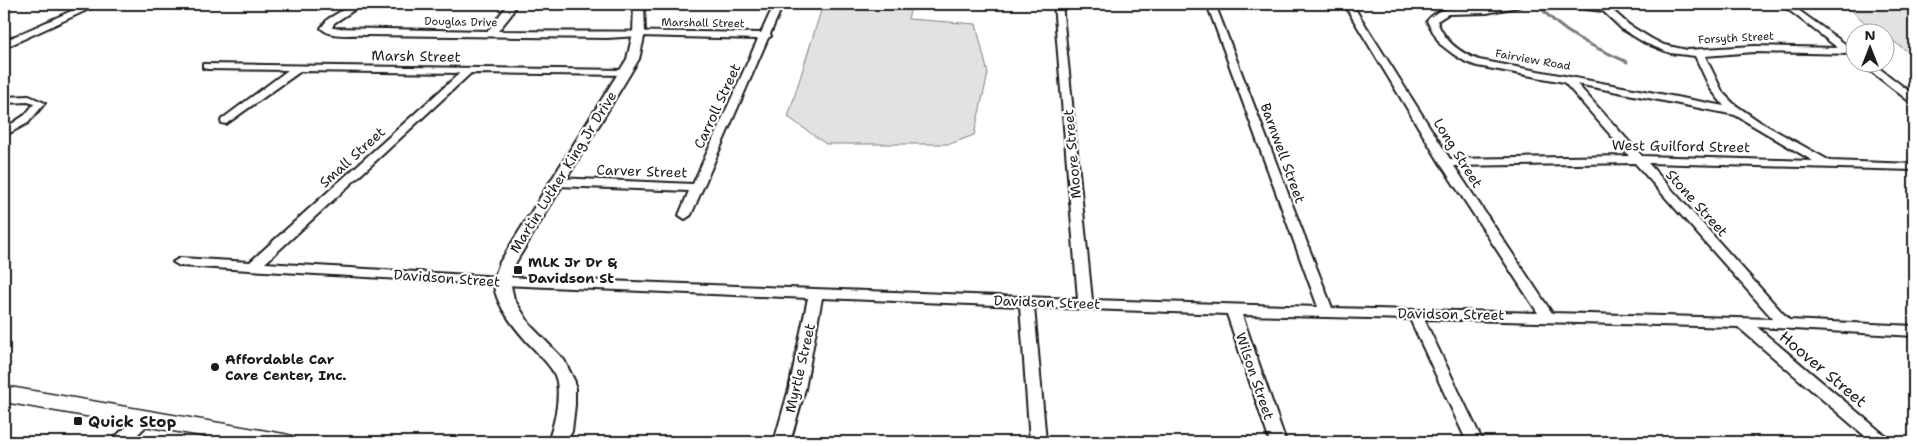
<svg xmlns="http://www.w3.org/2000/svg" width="1918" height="446" font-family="'Shantell Sans',sans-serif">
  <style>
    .green { fill: #e2e2e2; stroke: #7f7f7f }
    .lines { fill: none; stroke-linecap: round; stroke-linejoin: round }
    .stream { stroke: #7a7a7a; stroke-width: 3 }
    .minor-casing { stroke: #1c1c1c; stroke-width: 4 }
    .tertiary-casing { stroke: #1c1c1c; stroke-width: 4 }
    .secondary-casing { stroke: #1c1c1c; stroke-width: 3 }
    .minor { fill: #fff; fill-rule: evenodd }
    .tertiary { fill: #fff; fill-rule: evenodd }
    .secondary { fill: #fff; fill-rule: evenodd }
    .poi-dot { fill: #1c1c1c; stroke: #fff; stroke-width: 2 }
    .labels { text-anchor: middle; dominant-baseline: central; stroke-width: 4.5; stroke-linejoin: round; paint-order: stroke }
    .far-street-label { font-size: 11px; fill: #1c1c1c; stroke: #fff }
    .street-label { font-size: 14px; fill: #1c1c1c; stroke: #fff }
    .poi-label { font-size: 14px; font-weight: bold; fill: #1c1c1c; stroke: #fff; text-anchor: start }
    .near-street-label { font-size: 16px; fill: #1c1c1c; stroke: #fff }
    .near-poi-label { font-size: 16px; font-weight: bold; fill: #1c1c1c; stroke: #fff; text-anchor: start }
  </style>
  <rect width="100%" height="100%" fill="#fff"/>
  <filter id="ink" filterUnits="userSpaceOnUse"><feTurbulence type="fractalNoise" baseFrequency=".02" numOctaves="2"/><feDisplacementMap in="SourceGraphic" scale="10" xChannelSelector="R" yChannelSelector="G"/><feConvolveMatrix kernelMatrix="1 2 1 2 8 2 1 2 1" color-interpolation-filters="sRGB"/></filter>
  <g filter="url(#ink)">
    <g class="green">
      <polygon points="823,4 935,4 911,8 908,19 976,24 988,74 974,135 950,144 826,144 788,117"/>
      <path d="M1845,4H1914V56L1886,36V32C1871,32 1855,13 1845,4Z"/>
    </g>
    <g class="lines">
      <path class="stream" d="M1540,7C1566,36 1592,46 1627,62"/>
      <defs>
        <g id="minor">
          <path d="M353,4H363L334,23L332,28L488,31L508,4H516L511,15L498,31C585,32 673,31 761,33L773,7H779L781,9L770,34L771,36L768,38L691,215L685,219L679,215L689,191L557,186L551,182L557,178L693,184L758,39L639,36L607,38L365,35C352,34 330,38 321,28L328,19Z"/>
          <path d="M1054,4H1062L1092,300L1318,307L1207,4H1215L1332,308L1538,313L1440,163L1344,4H1352L1450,159L1629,156L1564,82L1477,66L1466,62L1453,54L1440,44L1427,21C1441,3 1467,9 1487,7C1499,6 1510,4 1522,4L1521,6L1487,13L1448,14L1437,21C1444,41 1460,53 1479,60L1724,106L1710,88L1695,56L1670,53L1645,43L1622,29L1603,11L1569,7L1565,4H1587L1609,7L1629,25L1652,39L1664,45L1687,50L1754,46L1838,48L1781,4H1790L1852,49L1855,52L1853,54L1754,52L1705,56L1723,93L1734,104L1760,122L1830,161L1914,164V170L1648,163L1789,320L1914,326V336L1757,327L1888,438L1890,442H1872L1738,327L1424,319L1483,442H1467L1410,319L1242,315L1286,442H1270L1227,314L1034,307L1046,442H1030L1020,306L822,298L805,389L790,442H774L789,389L808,298L502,285L180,266L173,262L180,258L250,262L460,73L301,71L226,124L222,123L221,121L222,119L288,70L207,69L203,68V64L625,70L629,71V75L471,73L265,263L502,277L1078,299ZM1577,84L1735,115L1813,161L1642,156ZM1635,163L1773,319L1552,313L1454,166Z"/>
          <polygon points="1859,62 1871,62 1914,95 1914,103 1910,102"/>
          <polygon points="29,96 45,103 28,123 4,136 4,129 25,115 34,104 28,102 4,103 4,97"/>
          <polygon points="145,413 151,415 153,419 130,442 112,442 114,438 139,415"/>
        </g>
        <g id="tertiary">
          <polygon points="87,4 100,4 4,48 4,41"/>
          <path d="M634,4H644L645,33L639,59L516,262L510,281L514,299L531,326L564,360L575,382V405L572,431L567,442H548C554,425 560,402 557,382C555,370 544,360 536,351C521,336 492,303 494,280C495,274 498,268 500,262L627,59L633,33Z"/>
        </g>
        <polygon id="secondary" points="4,386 284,434 292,436 295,442 237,442 4,402"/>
      </defs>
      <use href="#minor" class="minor-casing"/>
      <use href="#tertiary" class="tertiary-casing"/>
      <use href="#secondary" class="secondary-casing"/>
      <use href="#minor" class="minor"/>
      <use href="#tertiary" class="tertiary"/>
      <use href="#secondary" class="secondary"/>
    </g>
  </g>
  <g class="poi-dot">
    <rect x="513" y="265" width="10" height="10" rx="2.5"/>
    <circle cx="215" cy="367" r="5"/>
    <rect x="73" y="416" width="10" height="10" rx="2.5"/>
  </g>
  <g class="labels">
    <g class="far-street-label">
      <text transform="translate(461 22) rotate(1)">Douglas Drive</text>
      <text transform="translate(703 23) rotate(1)">Marshall Street</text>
      <text transform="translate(1736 38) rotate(-3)">Forsyth Street</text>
      <text transform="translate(1533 60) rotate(10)">Fairview Road</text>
    </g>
    <g class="street-label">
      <text transform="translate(416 56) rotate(1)">Marsh Street</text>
      <text transform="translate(717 106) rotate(-65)">Carroll Street</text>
      <text transform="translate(1681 146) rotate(1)">West Guilford Street</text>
      <text transform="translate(1283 153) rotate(70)">Barnwell Street</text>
      <text transform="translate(1458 153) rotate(58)">Long Street</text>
      <text transform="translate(1072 154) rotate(-95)">Moore Street</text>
      <text transform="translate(352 157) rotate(-42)">Small Street</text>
      <text transform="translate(642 171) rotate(2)">Carver Street</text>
      <text transform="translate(563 172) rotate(-58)">Martin Luther King Jr Drive</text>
      <text transform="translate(1697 203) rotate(48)">Stone Street</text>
      <text transform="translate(447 278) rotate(4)">Davidson Street</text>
      <text transform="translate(1047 302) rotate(2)">Davidson Street</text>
      <text transform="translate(1451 314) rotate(1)">Davidson Street</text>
      <text transform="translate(800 368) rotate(-77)">Myrtle Street</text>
      <text transform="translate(1255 376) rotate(71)">Wilson Street</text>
    </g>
    <g class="poi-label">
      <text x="528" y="262">MLK Jr Dr &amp;<tspan x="528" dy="16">Davidson St</tspan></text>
      <text x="225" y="359">Affordable Car<tspan x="225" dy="16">Care Center, Inc.</tspan></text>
    </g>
    <g class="near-street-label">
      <text transform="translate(1823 369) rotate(40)">Hoover Street</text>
    </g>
    <g class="near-poi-label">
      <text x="88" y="421">Quick Stop</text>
    </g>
  </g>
  <rect width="1918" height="446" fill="none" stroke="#fff" stroke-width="20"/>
  <rect x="10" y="10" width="1898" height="426" fill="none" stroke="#1c1c1c" stroke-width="2" filter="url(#ink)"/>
  <g transform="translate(1870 48)"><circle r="24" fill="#ffffff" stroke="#a4a4a4"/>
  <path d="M0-4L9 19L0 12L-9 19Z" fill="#1c1c1c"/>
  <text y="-8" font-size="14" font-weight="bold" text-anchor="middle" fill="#1c1c1c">N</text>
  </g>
</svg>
